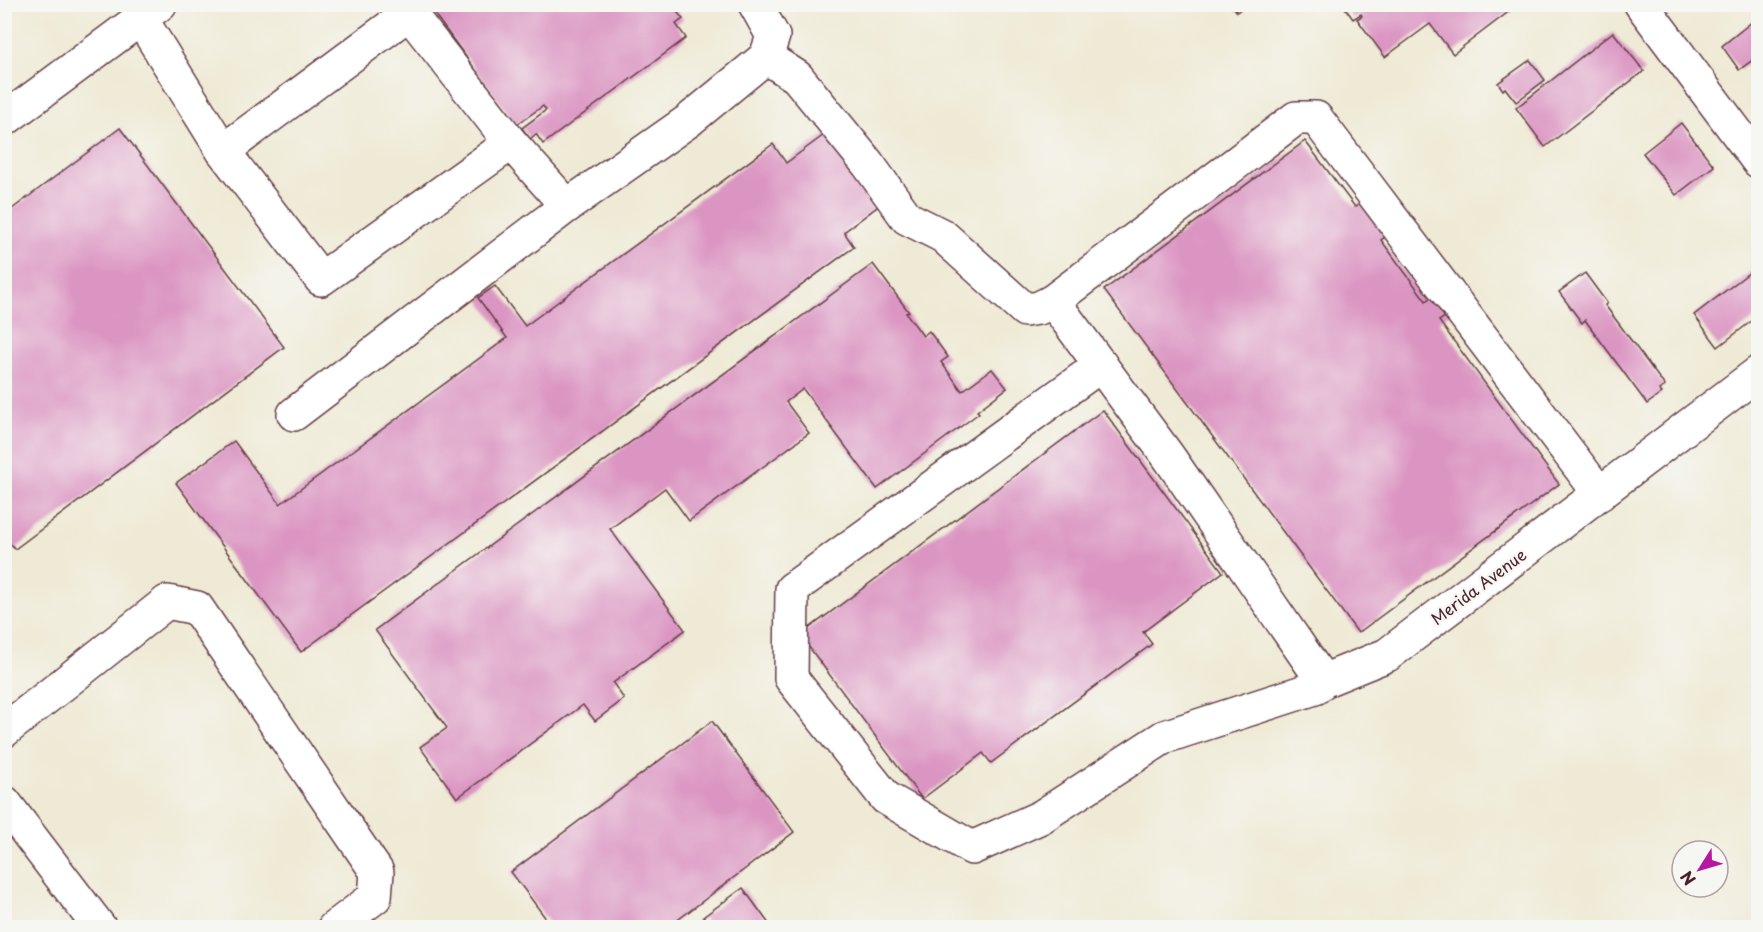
<svg xmlns="http://www.w3.org/2000/svg" width="1763" height="932" font-family="'Playpen Sans',sans-serif">
  <style>
    .building { fill: #db95c2 }
    .lines { fill: none; stroke-linecap: round; stroke-linejoin: round }
    .minor-casing { stroke: #633d44; stroke-width: 36 }
    .major-casing { stroke: #633d44; stroke-width: 36 }
    .minor { stroke: #fff; stroke-width: 33 }
    .major { stroke: #fff; stroke-width: 33 }
    .labels { text-anchor: middle; dominant-baseline: central; stroke-width: 5; stroke-linejoin: round; paint-order: stroke }
    .street-label { font-size: 16px; fill: #4a1f2b; stroke: #f6f6f2 }
  </style>
  <rect width="100%" height="100%" fill="#f6f6f2"/>
  <filter id="ink" filterUnits="userSpaceOnUse"><feTurbulence type="fractalNoise" baseFrequency=".0167" numOctaves="2"/><feDisplacementMap in="SourceGraphic" scale="12" xChannelSelector="R" yChannelSelector="G"/><feConvolveMatrix kernelMatrix="1 2 1 2 8 2 1 2 1" color-interpolation-filters="sRGB"/></filter>
  <filter id="wash" filterUnits="userSpaceOnUse"><feTurbulence type="fractalNoise" baseFrequency=".008" numOctaves="4" result="noise"/><feDisplacementMap in="SourceGraphic" scale="24" xChannelSelector="R" yChannelSelector="G"/><feGaussianBlur stdDeviation="1.35" result="paint"/><feColorMatrix in="noise" values="0 0 0 0 0 0 0 0 0 0 0 0 0 0 0 0 0 1.4 0 .05"/><feComposite in="paint" operator="in"/></filter>
  <g filter="url(#wash)">
    <rect width="100%" height="100%" fill="#efead5"/>
    <g id="blocks">
      <g class="building">
        <polygon points="427,4 679,4 674,8 683,19 676,24 686,38 543,144 536,134 530,139 522,128 546,110 543,106 516,125"/>
        <polygon points="1231,4 1247,4 1237,12"/>
        <polygon points="1342,4 1519,4 1453,54 1430,24 1385,57 1357,19 1362,16 1361,14 1353,19"/>
        <polygon points="1758,17 1758,56 1739,70 1722,46"/>
        <polygon points="1613,32 1644,71 1545,147 1516,108"/>
        <polygon points="1530,60 1545,80 1516,102 1505,88 1503,90 1498,83"/>
        <polygon points="1681,123 1714,166 1676,195 1643,153"/>
        <polygon points="120,128 284,347 15,549 4,536 4,215"/>
        <polygon points="828,132 881,204 844,232 854,247 301,652 176,483 234,441 280,504 507,338 478,298 495,286 525,326 773,144 786,163"/>
        <polygon points="1305,141 1355,207 1367,198 1392,232 1381,240 1426,301 1437,292 1452,312 1439,321 1559,484 1358,633 1104,290"/>
        <polygon points="873,264 909,312 906,313 923,336 929,331 948,357 941,362 962,391 992,369 1007,388 977,411 979,413 877,489 803,389 786,402 809,433 689,521 665,488 610,529 685,630 613,683 624,699 595,721 583,705 457,798 420,747 447,728 375,630"/>
        <polygon points="1758,266 1758,316 1718,347 1694,315"/>
        <polygon points="1585,273 1607,303 1605,305 1665,386 1659,390 1662,393 1647,404 1585,320 1582,323 1559,292"/>
        <polygon points="1103,410 1223,572 1143,632 1152,644 991,763 983,753 922,799 800,635"/>
        <polygon points="712,721 794,832 667,928 553,928 511,872"/>
        <polygon points="743,888 772,928 710,928 703,917"/>
      </g>
    </g>
  </g>
  <g filter="url(#ink)">
    <use href="#blocks" fill-opacity="0" stroke="#633d44" stroke-width="1.5"/>
    <g class="lines">
      <defs>
        <g id="minor">
          <polyline points="1641,4 1758,161"/>
          <polyline points="141,19 223,151 409,13 511,143 567,206 688,121 766,57 773,36 755,4"/>
          <polyline points="766,57 797,77 868,164 907,218 943,236 1025,310 1039,308 1053,301"/>
          <polyline points="223,151 321,279 511,143"/>
          <polyline points="1101,365 792,589 791,678 886,798 972,848 1041,817 1164,737 1315,688 1323,681 1387,655 1758,373"/>
          <polyline points="294,414 567,206"/>
          <polyline points="1323,681 1168,456 1053,301 1296,118 1316,118 1600,494"/>
          <polyline points="4,731 167,602 197,608 377,872 375,897 334,928"/>
          <polyline points="4,802 100,928"/>
        </g>
        <polyline id="major" points="4,120 160,4"/>
      </defs>
      <use href="#minor" class="minor-casing"/>
      <use href="#major" class="major-casing"/>
      <use href="#minor" class="minor"/>
      <use href="#major" class="major"/>
    </g>
  </g>
  <g class="labels">
    <g class="street-label">
      <text transform="translate(1478 586) rotate(-37)">Merida Avenue</text>
    </g>
  </g>
  <rect width="1763" height="932" fill="none" stroke="#f6f6f2" stroke-width="24"/>
  <g transform="translate(1700 869) rotate(233)"><circle r="28" fill="#f6f6f2" stroke="#b1a0a2" stroke-width="1.5"/>
  <path d="M0-4.5L10 22L0 15L-10 22Z" fill="#b5179e"/>
  <text y="-9" font-size="16" font-weight="bold" text-anchor="middle" fill="#4a1f2b">N</text>
  </g>
</svg>
